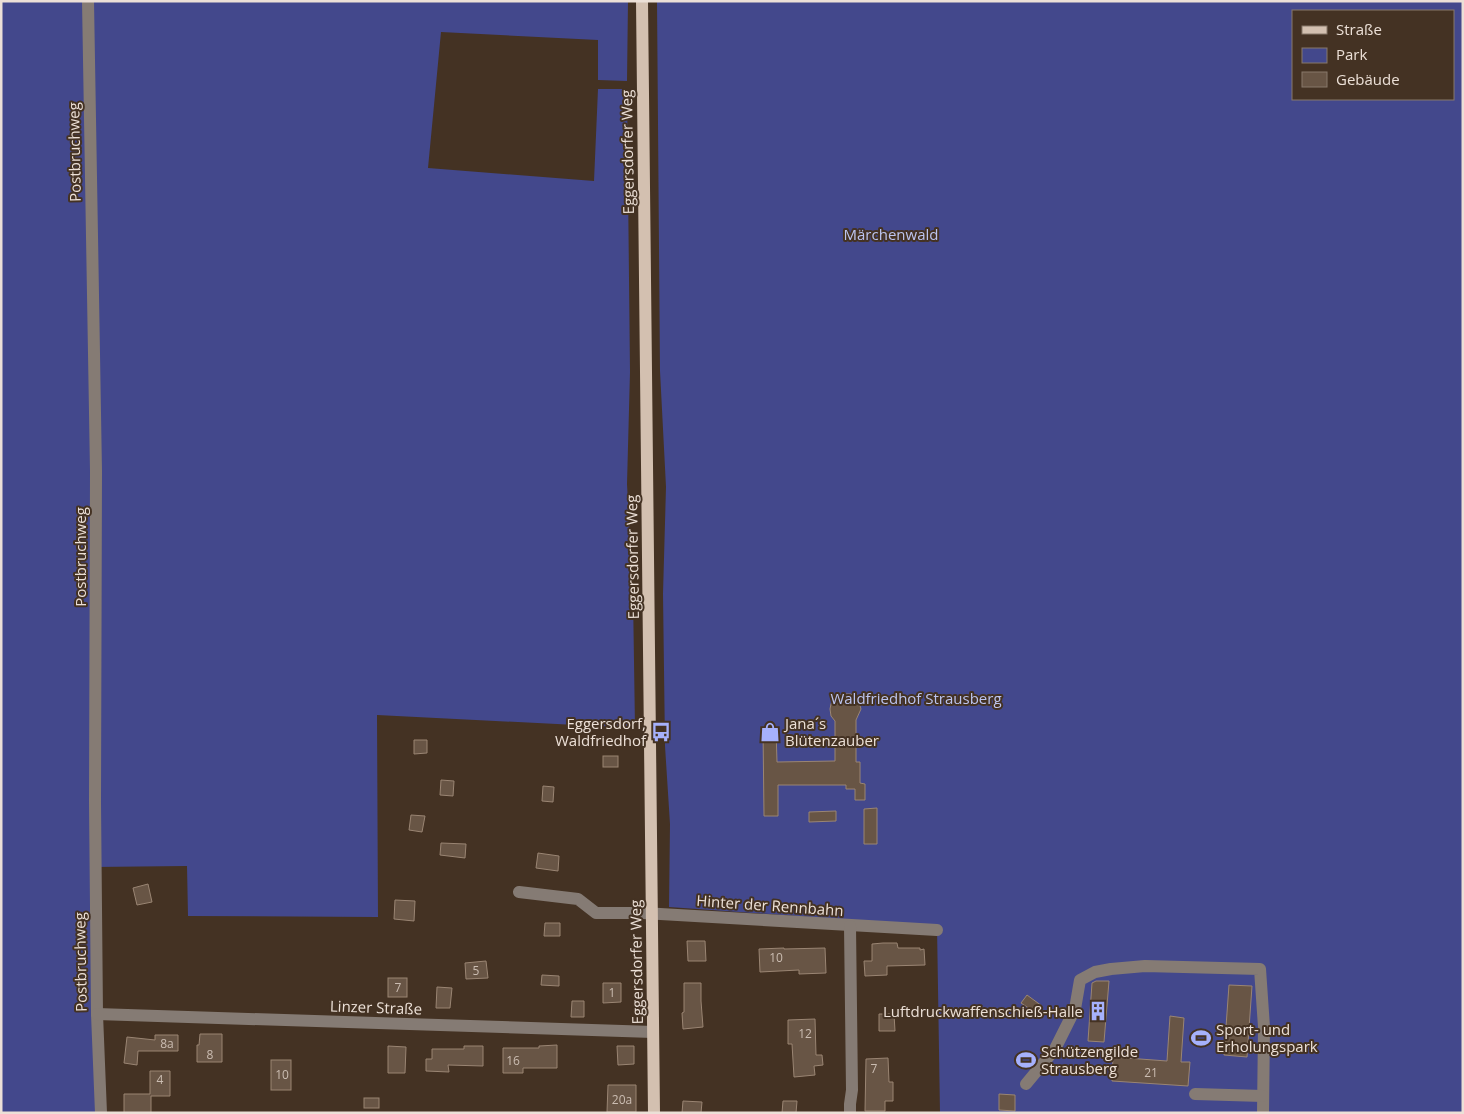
<svg xmlns="http://www.w3.org/2000/svg" width="1464" height="1114" font-family="'Open Sans',sans-serif">
  <style>
    .green { fill: #43488c; fill-rule: evenodd }
    .building { fill: #685545; stroke: #9a8573 }
    .lines { fill: none; stroke-linecap: round; stroke-linejoin: round }
    .minor { stroke: #857b74; stroke-width: 12 }
    .major { stroke: #d3c0b0; stroke-width: 12 }
    .labels { text-anchor: middle; dominant-baseline: central; stroke-width: 4; stroke-linejoin: round; paint-order: stroke }
    .number-label { font-size: 12px; fill: #cbbdb2 }
    .street-label { font-size: 15px; fill: #ece0d7; stroke: #443223 }
    .park-label { font-size: 15px; fill: #bcc4ef; stroke: #443223 }
    .poi-label { font-size: 15px; fill: #ece0d7; stroke: #443223; text-anchor: start }
  </style>
  <rect width="100%" height="100%" fill="#443223"/>
  <g class="green">
    <polygon points="1,1 628,1 627,81 598,80 598,40 441,32 428,168 594,181 598,89 627,89 630,372 627,484 633,595 635,728 377,715 378,917 188,916 187,866 93,867 97,1113 1,1113"/>
    <path d="M657,1H1463V1113H940L937,926L669,907L670,824L665,746L663,594L666,487L660,371ZM1293,11H1453V99H1293Z"/>
  </g>
  <g class="building">
    <polygon points="845,694 851,694 855,697 859,702 861,709 856,720 856,762 860,762 860,783 865,784 865,800 855,800 855,789 846,789 846,785 778,785 778,816 764,816 763,730 776,730 777,762 835,761 835,721 831,716 830,709 831,704 834,698 838,695"/>
    <polygon points="414,740 427,740 427,753 414,754"/>
    <rect x="603" y="756" width="15" height="11"/>
    <polygon points="441,780 454,781 453,796 440,795"/>
    <polygon points="543,786 554,787 553,802 542,801"/>
    <polygon points="877,808 877,844 864,844 864,809"/>
    <polygon points="836,811 836,821 809,822 809,812"/>
    <polygon points="411,815 425,816 422,832 409,830"/>
    <polygon points="441,843 466,844 465,858 440,855"/>
    <polygon points="538,853 559,856 558,871 536,868"/>
    <polygon points="148,884 152,902 137,905 133,888"/>
    <polygon points="395,900 415,901 414,921 394,919"/>
    <polygon points="545,923 560,923 560,936 544,936"/>
    <polygon points="687,941 705,941 706,961 688,961"/>
    <polygon points="883,943 897,943 898,948 920,948 920,950 924,949 925,965 887,966 887,975 865,976 864,961 872,961 872,944"/>
    <polygon points="784,948 784,949 825,948 826,973 799,974 799,970 760,972 759,949"/>
    <polygon points="486,961 488,978 466,979 465,963"/>
    <polygon points="542,975 559,976 559,986 541,985"/>
    <rect x="388" y="978" width="19" height="19"/>
    <polygon points="1096,981 1109,981 1104,1042 1088,1041 1092,983"/>
    <polygon points="603,983 621,983 621,1002 603,1003"/>
    <polygon points="684,983 701,983 701,1001 703,1027 683,1029 682,1013 684,1012"/>
    <polygon points="1229,985 1252,986 1247,1057 1224,1055"/>
    <polygon points="437,987 452,988 450,1008 436,1008"/>
    <polygon points="1027,995 1042,1006 1036,1013 1021,1003"/>
    <polygon points="572,1001 584,1001 584,1017 571,1017"/>
    <polygon points="879,1014 894,1014 895,1031 879,1031"/>
    <polygon points="1170,1016 1184,1018 1181,1062 1190,1062 1188,1086 1112,1081 1113,1057 1167,1061"/>
    <polygon points="815,1019 816,1055 822,1055 823,1065 814,1066 815,1075 794,1077 792,1044 788,1044 788,1020"/>
    <polygon points="200,1034 222,1034 222,1062 197,1062 197,1045 199,1045"/>
    <polygon points="155,1035 178,1035 178,1051 138,1051 137,1065 124,1063 127,1037 155,1040"/>
    <polygon points="557,1045 557,1068 523,1068 523,1073 503,1073 503,1048 539,1048 539,1046"/>
    <polygon points="388,1046 406,1047 405,1073 388,1073"/>
    <polygon points="464,1046 483,1046 483,1066 448,1065 449,1072 426,1071 426,1059 432,1059 432,1049 464,1049"/>
    <polygon points="617,1046 634,1046 634,1064 618,1065"/>
    <polygon points="888,1058 889,1082 893,1082 893,1101 885,1101 885,1111 865,1111 866,1059"/>
    <rect x="271" y="1060" width="20" height="30"/>
    <polygon points="150,1071 170,1071 170,1096 151,1096 151,1113 124,1113 124,1094 150,1094"/>
    <polygon points="608,1085 636,1085 636,1112 607,1112"/>
    <polygon points="999,1094 1015,1095 1015,1111 999,1110"/>
    <rect x="364" y="1098" width="15" height="10"/>
    <polygon points="683,1101 702,1102 701,1113 682,1113"/>
    <polygon points="783,1101 797,1101 796,1113 782,1113"/>
  </g>
  <g class="lines">
    <g class="minor">
      <polyline points="88,1 96,471 95,802 97,1014 101,1113"/>
      <polyline points="519,892 578,899 596,913 643,913 937,930"/>
      <polyline points="850,926 852,1090 850,1104 850,1113"/>
      <polyline points="97,1014 653,1032"/>
      <polyline points="1026,1084 1055,1049 1075,1009 1080,980 1095,972 1111,969 1145,966 1260,969 1264,1027 1263,1113"/>
      <polyline points="1195,1094 1263,1096"/>
    </g>
    <polyline class="major" points="642,1 654,1113"/>
  </g>
  <defs>
    <symbol id="bus-bare" viewBox="-9 -9 18 18"><path d="M-5-6H5V4H4V6H2V4H-2V6H-4V4H-5ZM-3.5-4V0h7V-4ZM-3.5 1.2v1.5H-2V1.2ZM2 1.2v1.5H3.5V1.2Z" fill="#a6b1fc" stroke="#443223" stroke-width="2.5" paint-order="stroke"/></symbol>
    <symbol id="shop-bare" viewBox="-9 -9 18 18"><path d="M-5-2.5h2.3a2.7 3.5 0 0 1 5.4 0H5L5.5 6h-11ZM-1.5-2.5h3a1.5 2.3 0 0 0-3 0Z" fill="#a6b1fc" stroke="#443223" stroke-width="2.5" paint-order="stroke"/></symbol>
    <symbol id="building-bare" viewBox="-9 -9 18 18"><path d="M-4-6H4V6H1V3H-1V6H-4ZM-2.5-4.3h1.7v1.8h-1.7ZM.8-4.3h1.7v1.8H.8ZM-2.5-1h1.7V.8h-1.7ZM.8-1h1.7V.8H.8Z" fill="#a6b1fc" stroke="#443223" stroke-width="2.5" paint-order="stroke"/></symbol>
    <symbol id="stadium-bare" viewBox="-9 -9 18 18"><path d="M0-5a6.5 5 0 1 0 0 10a6.5 5 0 1 0 0-10ZM-3.5-1.8h7v3.6h-7Z" fill="#a6b1fc" stroke="#443223" stroke-width="2.5" paint-order="stroke"/></symbol>
  </defs>
  <g fill-rule="evenodd">
    <use href="#bus-bare" x="647" y="718" width="28" height="28"/>
    <use href="#shop-bare" x="756" y="718" width="28" height="28"/>
    <use href="#building-bare" x="1084" y="997" width="28" height="28"/>
    <use href="#stadium-bare" x="1187" y="1024" width="28" height="28"/>
    <use href="#stadium-bare" x="1012" y="1046" width="28" height="28"/>
  </g>
  <g class="labels">
    <g class="number-label">
      <text x="776" y="957">10</text>
      <text x="476" y="970">5</text>
      <text x="398" y="987">7</text>
      <text x="612" y="992">1</text>
      <text x="805" y="1033">12</text>
      <text x="167" y="1043">8a</text>
      <text x="210" y="1054">8</text>
      <text x="513" y="1060">16</text>
      <text x="874" y="1068">7</text>
      <text x="1151" y="1072">21</text>
      <text x="282" y="1074">10</text>
      <text x="160" y="1079">4</text>
      <text x="622" y="1099">20a</text>
    </g>
    <g class="street-label">
      <text transform="translate(74 152) rotate(-91)">Postbruchweg</text>
      <text transform="translate(627 152) rotate(-91)">Eggersdorfer Weg</text>
      <text transform="translate(80 557) rotate(-90)">Postbruchweg</text>
      <text transform="translate(632 557) rotate(-91)">Eggersdorfer Weg</text>
      <text transform="translate(770 905) rotate(4)">Hinter der Rennbahn</text>
      <text transform="translate(80 962) rotate(-91)">Postbruchweg</text>
      <text transform="translate(636 962) rotate(-91)">Eggersdorfer Weg</text>
      <text transform="translate(376 1007) rotate(2)">Linzer Straße</text>
    </g>
    <g class="park-label">
      <text x="891" y="234">Märchenwald</text>
      <text x="916" y="698">Waldfriedhof Strausberg</text>
    </g>
    <g class="poi-label">
      <text x="646" y="723" text-anchor="end">Eggersdorf,<tspan x="646" dy="17">Waldfriedhof</tspan></text>
      <text x="785" y="723">Jana´s<tspan x="785" dy="17">Blütenzauber</tspan></text>
      <text x="1083" y="1011" text-anchor="end">Luftdruckwaffenschieß-Halle</text>
      <text x="1216" y="1029">Sport- und<tspan x="1216" dy="17">Erholungspark</tspan></text>
      <text x="1041" y="1051">Schützengilde<tspan x="1041" dy="17">Strausberg</tspan></text>
    </g>
  </g>
  <rect width="1464" height="1114" fill="none" stroke="#ece0d7" stroke-width="5"/>
  <rect x="1292" y="10" width="162" height="90" fill="#443223" stroke="#87786b"/>
  <rect x="1302" y="26" width="25" height="8" fill="#d3c0b0" stroke="#87786b"/>
  <text x="1336" y="35" font-size="15" fill="#ece0d7">Straße</text>
  <rect x="1302" y="48" width="25" height="15" fill="#43488c" stroke="#87786b"/>
  <text x="1336" y="60" font-size="15" fill="#ece0d7">Park</text>
  <rect x="1302" y="72" width="25" height="15" fill="#685545" stroke="#87786b"/>
  <text x="1336" y="85" font-size="15" fill="#ece0d7">Gebäude</text>
</svg>
